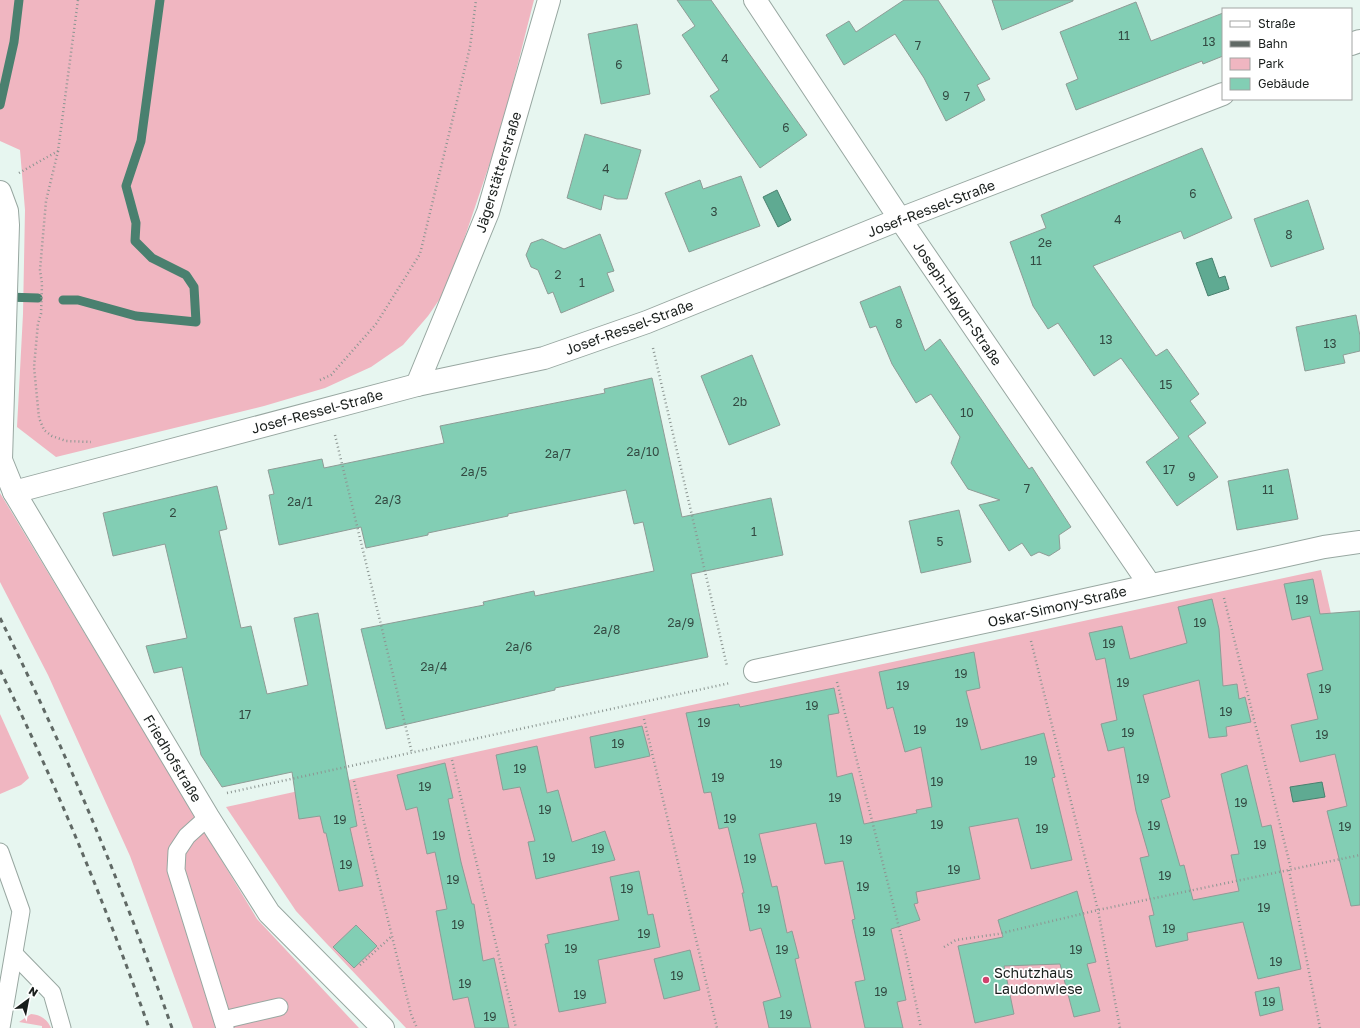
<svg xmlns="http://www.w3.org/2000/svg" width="1360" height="1028" font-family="'Golos Text',sans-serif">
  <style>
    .green { fill: #f0b6c1 }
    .water { fill: #5faa92; stroke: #4a806f }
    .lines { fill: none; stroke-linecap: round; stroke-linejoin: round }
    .stream { stroke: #4a806f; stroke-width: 9 }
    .building { fill: #82ceb4; stroke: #8e9c96 }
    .lane-casing { stroke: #98a7a1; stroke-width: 19 }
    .street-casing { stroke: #98a7a1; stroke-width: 24 }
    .path { stroke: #8c9692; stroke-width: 2.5; stroke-dasharray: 1 3; stroke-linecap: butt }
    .lane { stroke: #fff; stroke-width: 17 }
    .street { stroke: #fff; stroke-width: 22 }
    .rail { stroke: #606965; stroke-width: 3; stroke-dasharray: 5 5; stroke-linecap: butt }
    .poi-dot { fill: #d0426d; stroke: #fff; stroke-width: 1.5 }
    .labels { text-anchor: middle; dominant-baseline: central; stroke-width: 3.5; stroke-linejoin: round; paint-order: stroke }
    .number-label { font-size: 12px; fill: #334a42 }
    .street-label { font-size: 14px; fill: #191e1c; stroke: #fff }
    .poi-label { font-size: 14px; fill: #191e1c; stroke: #fff; text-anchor: start }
  </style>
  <rect width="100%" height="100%" fill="#e7f6f0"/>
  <g class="green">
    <polygon points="0,0 534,0 501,130 448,287 428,316 403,345 371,367 325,388 264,406 56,457 17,427 23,314 25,210 20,150 0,141"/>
    <polygon points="0,493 257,919 359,1028 193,1028 130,856 48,675 0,582"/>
    <polygon points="1321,570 1360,741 1360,1028 406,1028 296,911 226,807 622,720"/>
    <polygon points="0,714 29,778 21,785 0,794"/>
    <path d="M31,1014C41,1015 47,1019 51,1028H42V1026L19,1022Z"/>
  </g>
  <g class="water">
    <polygon points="777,190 791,220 778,227 763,197"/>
    <polygon points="1212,258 1219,278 1225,276 1229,289 1208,296 1196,263"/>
    <polygon points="1322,782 1325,797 1293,802 1290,787"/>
  </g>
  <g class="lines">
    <g class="stream">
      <polyline points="0,105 14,42 19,0"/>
      <polyline points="6,297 38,298"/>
      <polyline points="63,300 78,300 136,316 196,322 194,287 186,275 152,258 135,241 136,223 126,186 141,141 160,0"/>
    </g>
  </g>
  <g class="building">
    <polygon points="677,0 711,0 807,135 760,168 710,96 719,90 682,35 695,26"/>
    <polygon points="904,0 938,0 990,79 977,85 985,100 946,121 924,78 895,34 844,65 826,35 849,21 856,32"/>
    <polygon points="992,0 1073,0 1073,1 1002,30"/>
    <polygon points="1136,2 1151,41 1223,13 1223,56 1203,64 1202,61 1076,110 1066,84 1078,79 1060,32"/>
    <polygon points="637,24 650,94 601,104 588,34"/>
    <polygon points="585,134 641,150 627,199 617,199 604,195 601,210 567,198"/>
    <polygon points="1202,148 1232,218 1184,239 1181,231 1093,266 1156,356 1167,349 1199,394 1190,401 1206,423 1188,436 1218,477 1177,506 1146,462 1179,438 1121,358 1094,376 1058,323 1048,329 1033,306 1010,242 1046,228 1041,215"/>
    <polygon points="741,176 760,226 689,252 665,193 700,180 703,189"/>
    <polygon points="1308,200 1324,249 1271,267 1254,219"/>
    <polygon points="600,234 614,271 607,273 614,291 561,313 553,292 548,294 538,270 531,267 526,255 531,243 542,239 564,249"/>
    <polygon points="900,286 925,351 940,339 1029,469 1032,467 1071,527 1059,535 1060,549 1049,556 1039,552 1031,556 1022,543 1009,551 979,505 1000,500 968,489 951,463 960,437 931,394 916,403 892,364 876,326 870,328 860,302"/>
    <polygon points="1356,315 1360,336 1360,351 1343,355 1345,363 1305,371 1296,327"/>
    <polygon points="752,355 780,425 729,445 701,376"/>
    <polygon points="652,378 682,517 771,498 783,555 691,574 708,657 555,688 555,690 386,729 361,629 484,605 483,602 534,591 535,596 654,571 643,522 634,524 626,490 508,514 508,516 428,533 428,535 366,548 361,527 279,545 269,495 274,494 268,470 322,459 324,468 444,443 440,426 605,393 604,389"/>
    <polygon points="1288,469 1298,519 1237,530 1228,481"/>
    <polygon points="217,486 227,529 219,531 241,628 251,626 267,694 308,685 294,618 318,613 357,826 350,828 363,886 339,891 326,833 324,833 320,816 299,819 292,772 222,787 201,755 182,667 154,673 146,646 187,638 165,544 113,556 103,513"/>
    <polygon points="959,510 971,562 921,573 909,521"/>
    <polygon points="1313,579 1320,614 1360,611 1360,905 1351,906 1327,811 1347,806 1335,754 1300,762 1291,725 1318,719 1307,674 1323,670 1310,616 1292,620 1284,584"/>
    <polygon points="1212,599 1219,629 1223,686 1237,684 1239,699 1245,697 1251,722 1226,727 1227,736 1209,738 1199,680 1143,695 1170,797 1161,800 1180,866 1184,865 1193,900 1239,891 1231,855 1239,854 1221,774 1247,765 1262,827 1271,825 1301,969 1258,979 1243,922 1187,933 1188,940 1156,947 1149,916 1154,915 1140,858 1149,856 1136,811 1124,747 1108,751 1101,724 1117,720 1105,658 1096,660 1089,633 1122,626 1130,659 1187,643 1178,607"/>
    <polygon points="974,652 980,688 966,691 981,750 1044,733 1055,777 1052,778 1072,860 1031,869 1018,818 969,827 980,879 916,892 918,903 914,904 920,920 891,929 906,1000 897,1002 903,1028 865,1028 855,982 865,980 852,920 855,919 843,861 825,864 816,823 759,834 772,887 777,886 787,933 792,931 799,958 795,959 811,1028 769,1028 763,1002 781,997 761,928 750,931 742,893 744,893 728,827 719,829 711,792 704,793 686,713 739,704 740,707 834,688 839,713 828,715 837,777 852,773 864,824 893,818 917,813 916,810 932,807 921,747 905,752 893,707 887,709 879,672"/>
    <polygon points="642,726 650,756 595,768 590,737"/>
    <polygon points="537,746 547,793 558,790 572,842 605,831 615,860 536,879 528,842 535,841 520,787 503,790 496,755"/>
    <polygon points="445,763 453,798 448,799 461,862 472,904 474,904 483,961 494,958 509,1028 475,1028 468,997 453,1000 436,911 447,909 435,852 427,854 417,807 406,810 397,775"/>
    <polygon points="639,871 648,915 653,914 660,947 598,960 606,1003 559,1012 545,944 549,943 547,935 619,920 610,877"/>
    <polygon points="1077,891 1096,962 1087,964 1100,1011 1074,1017 1060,964 1004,966 1014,1014 975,1023 958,946 1003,937 998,920"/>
    <polygon points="356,925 377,946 354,968 333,947"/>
    <polygon points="690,950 700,990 664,999 654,959"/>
    <polygon points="1279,987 1283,1010 1260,1016 1255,992"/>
  </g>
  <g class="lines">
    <defs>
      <g id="lane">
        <polyline points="208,817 187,836 177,851 176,870 225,1028"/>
        <polyline points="0,852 21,911 1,1028"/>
        <polyline points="15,955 52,993 62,1028"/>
        <polyline points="223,1020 279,1007"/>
      </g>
      <g id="street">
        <polyline points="755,0 900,219 1150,585"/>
        <polyline points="1351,44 1360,41"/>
        <polyline points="0,192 7,211 8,225 1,460 14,492 208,817 269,913 383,1028"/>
        <polyline points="417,385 488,212 549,0"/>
        <polyline points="14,492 417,385 544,358 647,322 900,219 1223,94"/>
        <polyline points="755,671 1026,613 1324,547 1360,542"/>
      </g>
    </defs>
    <use href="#lane" class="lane-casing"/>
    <use href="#street" class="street-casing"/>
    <g class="path">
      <polyline points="58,151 46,201 40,270 42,284 41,314 38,323 34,367 39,418 44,430 52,436 66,441 91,442"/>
      <polyline points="19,173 58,151 78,0"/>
      <polyline points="653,348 727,666"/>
      <polyline points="320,380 331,375 376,324 420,254 470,47 476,0"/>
      <polyline points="335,435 412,753"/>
      <polyline points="1224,598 1291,869"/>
      <polyline points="1031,641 1098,910 1120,1028"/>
      <polyline points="837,682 906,955 921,1028"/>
      <polyline points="644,719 717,1028"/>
      <polyline points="452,760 516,1028"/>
      <polyline points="354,781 411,1014 417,1028"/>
      <polyline points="227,793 730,683"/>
      <polyline points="1289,870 1320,1028"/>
      <polyline points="944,947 956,940 998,934 1098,910 1360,855"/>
      <polyline points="360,965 392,936"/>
    </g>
    <use href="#lane" class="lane"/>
    <use href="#street" class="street"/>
    <g class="rail">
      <path d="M0,618C66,751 123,888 172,1028"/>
      <path d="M0,670C57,786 106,906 149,1028"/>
    </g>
  </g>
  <circle class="poi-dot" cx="986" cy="980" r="4"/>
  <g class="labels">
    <g class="number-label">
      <text x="1124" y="35">11</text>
      <text x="1209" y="41">13</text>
      <text x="918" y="45">7</text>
      <text x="725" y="58">4</text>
      <text x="619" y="64">6</text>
      <text x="946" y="95">9</text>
      <text x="967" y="96">7</text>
      <text x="786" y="127">6</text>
      <text x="606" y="168">4</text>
      <text x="1193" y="193">6</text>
      <text x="714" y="211">3</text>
      <text x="1118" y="219">4</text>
      <text x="1289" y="234">8</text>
      <text x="1045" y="242">2e</text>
      <text x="1036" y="260">11</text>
      <text x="558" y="274">2</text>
      <text x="582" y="282">1</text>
      <text x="899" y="323">8</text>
      <text x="1106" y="339">13</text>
      <text x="1330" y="343">13</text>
      <text x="1166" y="384">15</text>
      <text x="740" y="401">2b</text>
      <text x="967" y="412">10</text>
      <text x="643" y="451">2a/10</text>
      <text x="558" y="453">2a/7</text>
      <text x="1169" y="469">17</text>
      <text x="474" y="471">2a/5</text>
      <text x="1192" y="476">9</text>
      <text x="1027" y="488">7</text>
      <text x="1268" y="489">11</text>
      <text x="388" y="499">2a/3</text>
      <text x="300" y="501">2a/1</text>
      <text x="173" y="512">2</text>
      <text x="754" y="531">1</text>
      <text x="940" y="541">5</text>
      <text x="1302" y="599">19</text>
      <text x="681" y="622">2a/9</text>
      <text x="1200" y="622">19</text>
      <text x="607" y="629">2a/8</text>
      <text x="1109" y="643">19</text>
      <text x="519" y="646">2a/6</text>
      <text x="434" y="666">2a/4</text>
      <text x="961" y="673">19</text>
      <text x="1123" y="682">19</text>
      <text x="903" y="685">19</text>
      <text x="1325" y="688">19</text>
      <text x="812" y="705">19</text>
      <text x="1226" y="711">19</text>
      <text x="245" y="714">17</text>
      <text x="704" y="722">19</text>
      <text x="962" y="722">19</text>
      <text x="920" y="729">19</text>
      <text x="1128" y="732">19</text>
      <text x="1322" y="734">19</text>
      <text x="618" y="743">19</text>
      <text x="1031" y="760">19</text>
      <text x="776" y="763">19</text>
      <text x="520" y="768">19</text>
      <text x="718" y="777">19</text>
      <text x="1143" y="778">19</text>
      <text x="937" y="781">19</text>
      <text x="425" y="786">19</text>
      <text x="835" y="797">19</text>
      <text x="1241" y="802">19</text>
      <text x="545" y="809">19</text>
      <text x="730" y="818">19</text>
      <text x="340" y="819">19</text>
      <text x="937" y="824">19</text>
      <text x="1154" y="825">19</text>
      <text x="1345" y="826">19</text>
      <text x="1042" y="828">19</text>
      <text x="439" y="835">19</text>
      <text x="846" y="839">19</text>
      <text x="1260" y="844">19</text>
      <text x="598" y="848">19</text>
      <text x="549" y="857">19</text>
      <text x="750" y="858">19</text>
      <text x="346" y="864">19</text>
      <text x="954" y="869">19</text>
      <text x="1165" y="875">19</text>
      <text x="453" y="879">19</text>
      <text x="863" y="886">19</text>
      <text x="627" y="888">19</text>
      <text x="1264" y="907">19</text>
      <text x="764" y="908">19</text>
      <text x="458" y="924">19</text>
      <text x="1169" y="928">19</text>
      <text x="869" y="931">19</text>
      <text x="644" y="933">19</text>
      <text x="571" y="948">19</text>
      <text x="782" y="949">19</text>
      <text x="1076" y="949">19</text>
      <text x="1276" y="961">19</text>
      <text x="677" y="975">19</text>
      <text x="465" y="983">19</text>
      <text x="881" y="991">19</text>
      <text x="580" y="994">19</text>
      <text x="1269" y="1001">19</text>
      <text x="786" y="1014">19</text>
      <text x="490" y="1016">19</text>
    </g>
    <g class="street-label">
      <text transform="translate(498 172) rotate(-73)">Jägerstätterstraße</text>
      <text transform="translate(931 208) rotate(-21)">Josef-Ressel-Straße</text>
      <text transform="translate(958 303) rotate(56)">Joseph-Haydn-Straße</text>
      <text transform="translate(629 327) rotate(-20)">Josef-Ressel-Straße</text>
      <text transform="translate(317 411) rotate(-15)">Josef-Ressel-Straße</text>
      <text transform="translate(1057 606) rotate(-13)">Oskar-Simony-Straße</text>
      <text transform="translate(173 758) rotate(59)">Friedhofstraße</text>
    </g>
    <g class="poi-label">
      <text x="994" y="972">Schutzhaus<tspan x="994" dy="16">Laudonwiese</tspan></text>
    </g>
  </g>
  <rect x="1222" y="8" width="130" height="92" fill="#ffffff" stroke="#a3a5a4"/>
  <rect x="1230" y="21" width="20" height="6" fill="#ffffff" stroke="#a3a5a4"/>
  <text x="1258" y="28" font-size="12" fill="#191e1c">Straße</text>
  <rect x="1230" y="41" width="20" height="6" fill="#606965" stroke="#a3a5a4"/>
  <text x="1258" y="48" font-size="12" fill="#191e1c">Bahn</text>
  <rect x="1230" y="58" width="20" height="12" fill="#f0b6c1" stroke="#a3a5a4"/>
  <text x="1258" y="68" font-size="12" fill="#191e1c">Park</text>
  <rect x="1230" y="78" width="20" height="12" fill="#82ceb4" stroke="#a3a5a4"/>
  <text x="1258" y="88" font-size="12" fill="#191e1c">Gebäude</text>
  <g transform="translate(28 1000) rotate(32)" stroke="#ffffff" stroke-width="3" paint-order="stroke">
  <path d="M0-3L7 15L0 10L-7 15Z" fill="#191e1c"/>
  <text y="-6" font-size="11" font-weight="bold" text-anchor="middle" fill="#191e1c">N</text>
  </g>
</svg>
